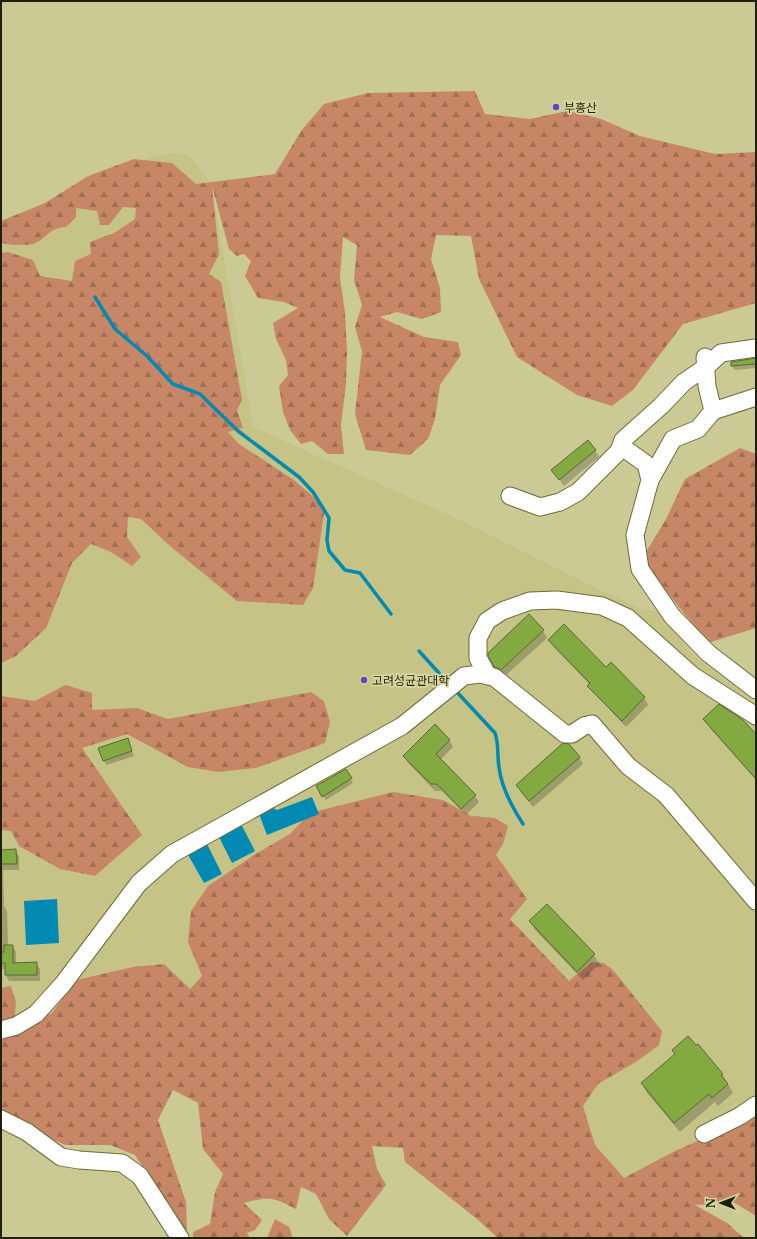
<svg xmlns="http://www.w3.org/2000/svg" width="757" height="1239" font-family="'Libre Baskerville','Noto Sans KR',serif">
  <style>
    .built { fill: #c5c386 }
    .forest { fill: url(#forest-firs) }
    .water { fill: #038ab2 }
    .shadow { fill: #0003 }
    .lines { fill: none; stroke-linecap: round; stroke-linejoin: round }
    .stream { stroke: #038ab2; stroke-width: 3.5 }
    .building { fill: #83aa40; stroke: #56683b }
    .minor-casing { stroke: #6d6b39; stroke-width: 19 }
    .minor { stroke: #fff; stroke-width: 17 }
    .poi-dot { fill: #5f47c0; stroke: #d8d7a1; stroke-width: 1.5 }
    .labels { text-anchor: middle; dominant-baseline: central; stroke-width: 3.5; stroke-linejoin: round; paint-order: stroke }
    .poi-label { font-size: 12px; fill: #201f0a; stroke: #d8d7a1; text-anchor: start }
  </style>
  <defs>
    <pattern id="forest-firs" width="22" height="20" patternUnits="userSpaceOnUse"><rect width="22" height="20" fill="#c78767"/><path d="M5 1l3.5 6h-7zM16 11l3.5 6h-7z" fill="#a16e53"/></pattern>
  </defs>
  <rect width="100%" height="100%" fill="#cbca95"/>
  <polygon class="built" points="173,153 188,155 211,182 253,427 447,514 600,590 644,610 657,611 696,658 756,703 756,1195 622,1195 586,1149 1,1059 1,231 45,203 151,157"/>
  <g class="forest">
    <path d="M475,91L485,114L530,119L567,111L601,119L640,136L715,154L756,152V303L683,324L633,390L612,406L577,395L517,357L479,279L471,236L436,235L431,259L440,288L441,312L422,319L397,312L380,317L424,337L458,342L461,355L440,385L435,419L428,439L410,455L366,450L355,414L362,351L355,327L362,305L354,280L357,245L343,237L340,278L345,312L347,352L346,384L341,425L344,454H328L312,441L301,444L290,430L283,412L279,386L288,375L286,360L276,339L273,323L298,308L284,302L258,298L245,276L251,261L244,254L237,256L229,249L212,186L219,254L209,274L221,282L242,400L237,410L243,428L228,432L239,444L294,480L325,507L313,588L303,605L237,601L170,546L141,519L128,517L127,537L141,557L132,566L111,552L91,544L72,563L46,628L16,656L1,663V253L8,252L33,260L40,276L72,281L75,261L91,254L90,242L114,233L135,219L136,208L123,207L109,225H100L97,211L76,208V217L66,227C49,227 46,240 33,244C23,246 10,245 1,243V221L45,203L88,176L134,159L172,163L196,184L275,174L301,131L324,104L368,93Z"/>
    <polygon points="740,448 756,454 756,628 708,643 641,560 665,521 685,479"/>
    <polygon points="65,685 92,693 92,710 137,708 168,719 311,692 324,701 330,722 325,743 256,768 218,772 188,767 127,734 82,748 142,835 95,876 60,869 19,846 11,831 1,830 1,696 35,701"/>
    <path d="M393,792L443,800L471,816L495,818L508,826L503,844L496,855L527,899L510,919L569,981L592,962L604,963L613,970L662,1031L659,1045L639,1060L598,1084L583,1106L595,1145L624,1178L673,1152L756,1115V1216L735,1203L695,1205L727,1223L744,1238H498L477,1219L405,1162L403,1148L372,1146L377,1169L386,1185L347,1236L329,1219L316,1194L301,1187L296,1209C273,1197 270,1196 244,1203L262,1220L255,1230L247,1233L250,1238H194L193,1232L210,1224L215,1192L223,1174L203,1149L198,1103L173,1090L158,1120L186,1202L187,1231L183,1233L160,1192L135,1155L110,1145H65L17,1122L1,1109V1033L23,1028L52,1013L76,980L133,967L164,964L190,989L202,976L188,942L191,911L208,886L254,855L290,834L310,813Z"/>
    <polygon points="11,986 16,1002 14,1021 1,1031 1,988"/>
    <polygon points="275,1219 289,1227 293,1238 267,1238"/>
  </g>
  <g class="water">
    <polygon points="312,797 319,814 267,835 259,814 273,808 277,810"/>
    <polygon points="240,822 255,851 232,863 218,835"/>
    <polygon points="207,844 222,874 204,883 187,853"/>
    <polygon points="57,899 59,943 26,945 24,901"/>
  </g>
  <g class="shadow">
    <polygon points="756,359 756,368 735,370 732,366"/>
    <polygon points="595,450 599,457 564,486 553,471"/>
    <polygon points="543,631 547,638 505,676 499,674 489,655"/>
    <polygon points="549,640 606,669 611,664 644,698 648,705 626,727 593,692 589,686 590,685 553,646"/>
    <polygon points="705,719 756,736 756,780 710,728"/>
    <polygon points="127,739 134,756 106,765 104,761"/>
    <polygon points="449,740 453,747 440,760 475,796 479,802 466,815 442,791 435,791 408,763 404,756"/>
    <polygon points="579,757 583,764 533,807 521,792 517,785"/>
    <polygon points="345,770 353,783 326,800 317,786"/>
    <polygon points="15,850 19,856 19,870 3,870 4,906 7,911 8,946 12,946 16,952 16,964 36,963 40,969 40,981 9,981 6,975 6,969 1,969 1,851"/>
    <polygon points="530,921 594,955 599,964 583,980 535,930"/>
    <polygon points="696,1047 722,1074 733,1093 718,1106 715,1102 680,1132 647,1093 642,1083"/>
  </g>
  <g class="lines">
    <g class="stream">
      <polyline points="95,297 115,329 147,356 173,384 200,394 238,431 299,477 313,492 329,518 327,540 329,551 345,570 360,573 391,614"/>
      <polyline points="419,651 448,683"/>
      <path d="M455,690L495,733C499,744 497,755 499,767C501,787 512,807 523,824"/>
    </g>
  </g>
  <g class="building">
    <polygon points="756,358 756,364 731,366 731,362"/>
    <polygon points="588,440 596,450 559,480 551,470"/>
    <polygon points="529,614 544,630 501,670 494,667 488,655 488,653"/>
    <polygon points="564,624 606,667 611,662 645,697 622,721 587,686 590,683 548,640"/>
    <polygon points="719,704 743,720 756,734 756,779 703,719"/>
    <polygon points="435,724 450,740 436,754 476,795 461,809 437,784 431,784 403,756"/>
    <polygon points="128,738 132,751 103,761 98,748"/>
    <polygon points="563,743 569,744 580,757 529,801 516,785"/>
    <polygon points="346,769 352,778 322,797 316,786"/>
    <polygon points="16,849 17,864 1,864 1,850"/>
    <polygon points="547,904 595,954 577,972 529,921"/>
    <polygon points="4,945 13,945 13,963 37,962 37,975 5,975 5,963 1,963 1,952 4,952"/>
    <polygon points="688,1036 696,1045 698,1044 723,1074 721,1075 728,1084 712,1098 709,1094 674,1123 641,1083 675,1054 672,1050"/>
  </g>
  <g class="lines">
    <defs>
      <g id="minor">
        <polyline points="713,411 756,397"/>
        <polyline points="619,451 623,440 661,406 684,382 706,367 721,353 756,348"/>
        <polyline points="650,480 673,439 698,429 713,411 707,386 705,357"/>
        <polyline points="510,496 540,507 560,502 578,492 619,451 625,449 646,464 650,480 635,535 640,569 672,616 708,653 756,690"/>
        <polyline points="488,676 478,658 478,638 487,621 502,611 530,601 557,600 602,606 628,618 693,676 756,716"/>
        <polyline points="1,1030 16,1026 36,1014 63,984 139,883 172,854 402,726 464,676 480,674 494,677 565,734 572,734 584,726 592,724 628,766 666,795 756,901"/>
        <polyline points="1,1119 27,1132 61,1157 79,1160 122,1163 140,1176 180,1238"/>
        <polyline points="704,1134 740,1116 756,1105"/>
      </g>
    </defs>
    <use href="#minor" class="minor-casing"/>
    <use href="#minor" class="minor"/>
  </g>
  <g class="poi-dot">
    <circle cx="556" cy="107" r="4"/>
    <circle cx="364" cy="680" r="4"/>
  </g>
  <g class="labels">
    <g class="poi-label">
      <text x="564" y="107">부흥산</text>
      <text x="372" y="680">고려성균관대학</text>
    </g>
  </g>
  <rect width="757" height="1239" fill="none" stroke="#201f0a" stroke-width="4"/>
  <g transform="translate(721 1203) rotate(270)" stroke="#d8d7a1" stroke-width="3" paint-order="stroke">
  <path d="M0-3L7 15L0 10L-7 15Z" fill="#201f0a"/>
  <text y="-6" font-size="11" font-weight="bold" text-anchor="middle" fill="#201f0a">N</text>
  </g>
</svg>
